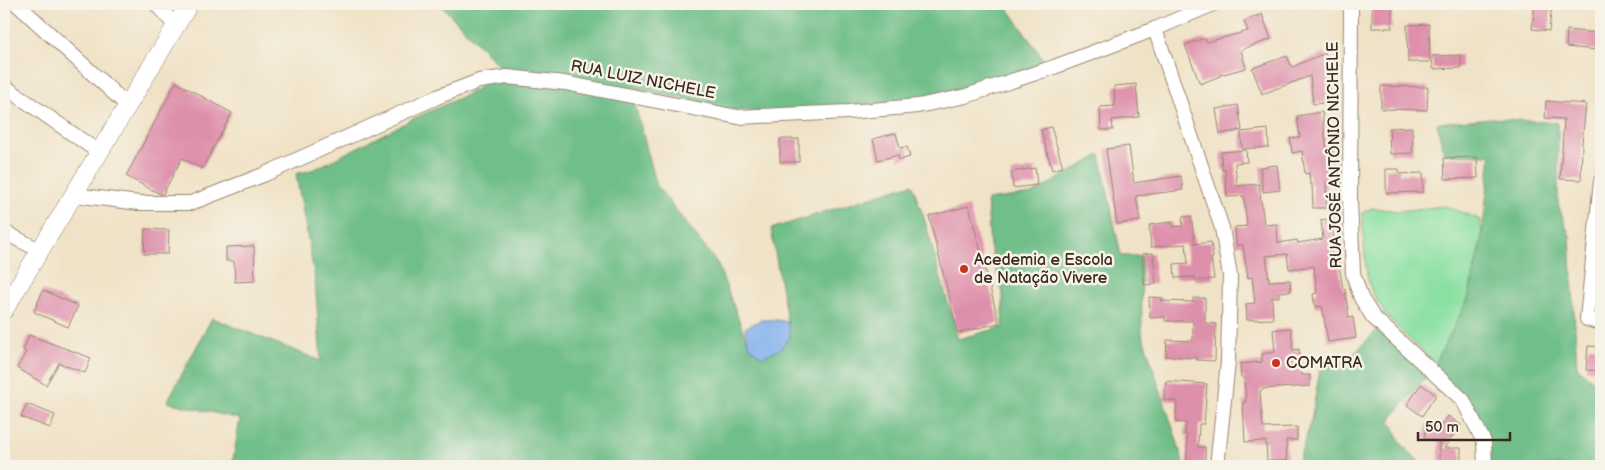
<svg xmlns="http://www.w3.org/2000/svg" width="1605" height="470" font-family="'Balsamiq Sans',sans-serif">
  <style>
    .green { fill: #8ae0a3; stroke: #628560 }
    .forest { fill: #6fbe89; stroke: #557454 }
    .water { fill: #82b2ed; stroke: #5e6e86 }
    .building { fill: #de8fab }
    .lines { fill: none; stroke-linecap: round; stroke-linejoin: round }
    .minor-casing { stroke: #968672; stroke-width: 16 }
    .major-casing { stroke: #968672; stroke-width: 19 }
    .minor { stroke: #fff; stroke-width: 14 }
    .major { stroke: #fff; stroke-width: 18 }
    .poi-dot { fill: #c8321e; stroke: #f7f3e8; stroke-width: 2 }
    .labels { text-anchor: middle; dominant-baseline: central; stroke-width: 5; stroke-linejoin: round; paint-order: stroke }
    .street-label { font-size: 16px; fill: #3b2a1e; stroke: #f7f3e8 }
    .poi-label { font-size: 16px; fill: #3b2a1e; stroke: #f7f3e8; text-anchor: start }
  </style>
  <rect width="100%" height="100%" fill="#f7f3e8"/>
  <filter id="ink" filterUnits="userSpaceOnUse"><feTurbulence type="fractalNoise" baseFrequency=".02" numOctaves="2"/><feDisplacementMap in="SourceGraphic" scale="10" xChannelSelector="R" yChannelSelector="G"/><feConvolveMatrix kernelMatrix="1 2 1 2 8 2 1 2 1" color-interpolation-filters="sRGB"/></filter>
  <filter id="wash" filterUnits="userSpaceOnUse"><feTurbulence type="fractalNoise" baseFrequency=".0096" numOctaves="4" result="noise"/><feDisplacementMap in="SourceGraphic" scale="20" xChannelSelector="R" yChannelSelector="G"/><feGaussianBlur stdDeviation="1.12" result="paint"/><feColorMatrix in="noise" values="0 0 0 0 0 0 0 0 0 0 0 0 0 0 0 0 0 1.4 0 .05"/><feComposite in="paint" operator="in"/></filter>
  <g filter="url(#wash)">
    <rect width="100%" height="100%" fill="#f0e2c6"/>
    <path class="green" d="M1445,206L1481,220L1482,237L1468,299L1436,363C1413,342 1386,321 1372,292C1364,275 1364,233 1362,213L1372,208L1399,211Z"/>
    <g class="forest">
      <polygon points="440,4 1005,4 1045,62 971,88 914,101 767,112 733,110 630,87 657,186 717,263 749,346 762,357 790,337 771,229 912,184 924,218 958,339 1003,327 1003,293 990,246 987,200 1032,194 1100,155 1121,256 1141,256 1142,334 1179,447 1184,466 232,466 240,419 167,402 212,318 321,361 315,279 296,174 315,169 415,118 470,93 504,71"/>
      <polygon points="1492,118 1558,123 1558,205 1570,237 1577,367 1601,387 1601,466 1491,466 1485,436 1433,368 1390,420 1401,443 1423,466 1297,466 1311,421 1320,369 1351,357 1380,327 1433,368 1468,299 1482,237 1491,155 1444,154 1437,123"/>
    </g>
    <polygon class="water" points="761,320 776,320 788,322 790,337 780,349 762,357 749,346 745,328"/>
    <g id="blocks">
      <g class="building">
        <rect x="1372" y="4" width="20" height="24"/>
        <polygon points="1535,4 1552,4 1549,31 1532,29"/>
        <polygon points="1262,14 1271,39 1241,50 1246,68 1220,75 1220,76 1200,84 1185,45 1205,38 1207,42 1248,31 1244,21"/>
        <polygon points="1429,24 1430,62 1408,62 1407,25"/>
        <polygon points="1567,30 1598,33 1597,50 1566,47"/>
        <polygon points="1325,53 1333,73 1328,74 1332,102 1313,104 1310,76 1262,94 1252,68 1287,56 1292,67"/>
        <polygon points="1461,55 1461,68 1433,69 1432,56"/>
        <polygon points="176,82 232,113 202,169 182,158 163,194 160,194 126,176"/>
        <polygon points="1136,84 1139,117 1112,120 1113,130 1101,130 1100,107 1115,106 1114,86"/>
        <polygon points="1381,86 1428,87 1427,110 1381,109"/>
        <polygon points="1546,101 1586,104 1582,143 1581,180 1560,179 1564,119 1545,118"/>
        <polygon points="1238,105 1242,130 1220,134 1216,109"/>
        <polygon points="1322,112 1327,150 1332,149 1334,170 1329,171 1331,182 1326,182 1327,208 1313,208 1312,184 1310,184 1309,173 1305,174 1302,151 1292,153 1290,138 1300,137 1297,116"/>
        <polygon points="1051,127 1063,167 1052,170 1041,130"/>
        <polygon points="1412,127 1413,153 1390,154 1389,128"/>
        <polygon points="1268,129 1269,147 1242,149 1241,132"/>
        <polygon points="896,133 900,148 907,147 910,157 899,160 898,155 878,160 873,139"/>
        <rect x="780" y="139" width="19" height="23"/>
        <polygon points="1129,146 1134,183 1181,176 1183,190 1136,196 1140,221 1117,224 1106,149"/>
        <polygon points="1246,150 1247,162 1235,163 1237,186 1259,184 1264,225 1277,224 1278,243 1297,240 1298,243 1323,239 1321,220 1333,218 1333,232 1343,289 1345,289 1349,318 1353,317 1356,338 1328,342 1322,306 1315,307 1313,294 1317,293 1314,266 1289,269 1287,254 1266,256 1269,281 1290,280 1291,291 1279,292 1279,297 1272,297 1273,319 1247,320 1246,304 1255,303 1252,277 1248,278 1243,245 1236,245 1235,227 1247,226 1244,196 1227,197 1225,169 1222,170 1221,152"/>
        <polygon points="1477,157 1478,178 1445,179 1444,158"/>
        <polygon points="1277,165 1280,190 1263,192 1260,167"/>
        <polygon points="1035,168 1037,185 1013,188 1011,172"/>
        <polygon points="1386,169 1399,169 1399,174 1423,173 1423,192 1386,193"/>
        <polygon points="969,206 999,323 958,333 929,216"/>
        <polygon points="1191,216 1195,244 1211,242 1213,258 1211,258 1214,279 1195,281 1195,277 1175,278 1174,264 1188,263 1186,244 1151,247 1149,225 1172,222 1173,227 1183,226 1182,217"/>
        <polygon points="145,229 169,230 168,254 144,254"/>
        <polygon points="254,246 255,281 235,282 234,261 226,261 226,247"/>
        <polygon points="1153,253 1156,284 1144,285 1142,254"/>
        <polygon points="43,290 78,306 68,327 34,312"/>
        <polygon points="1149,297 1162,298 1162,301 1193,302 1193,298 1205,298 1205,323 1216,324 1215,361 1197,360 1197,358 1166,356 1167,340 1193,341 1193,321 1165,321 1165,317 1150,318"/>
        <polygon points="1291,328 1293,350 1299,349 1302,375 1310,375 1310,386 1262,389 1260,392 1263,428 1297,427 1297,440 1286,440 1287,461 1267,461 1266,441 1245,442 1243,402 1246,402 1244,377 1241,377 1240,364 1262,362 1262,354 1275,352 1273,330"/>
        <polygon points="29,335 91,358 85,373 59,363 46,385 17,368 26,352 23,350"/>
        <polygon points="1588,346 1601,347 1601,371 1586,370"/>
        <polygon points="1166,381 1207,384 1204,424 1199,424 1198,447 1205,447 1205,466 1187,466 1187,435 1185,435 1186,423 1176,422 1177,401 1164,400"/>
        <polygon points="1421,384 1436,395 1422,416 1407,405"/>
        <polygon points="27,404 55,415 50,428 21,417"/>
        <polygon points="1448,416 1461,425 1444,448 1461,448 1461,466 1439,466 1439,442 1424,438 1427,423 1441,426"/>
      </g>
    </g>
  </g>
  <g filter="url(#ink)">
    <use href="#blocks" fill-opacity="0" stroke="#968672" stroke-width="1"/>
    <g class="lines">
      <defs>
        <g id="minor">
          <polyline points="17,4 128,106"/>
          <polyline points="156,4 175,25"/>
          <polyline points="1351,4 1350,200 1353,273 1361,298 1373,317 1463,400 1484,442 1485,466"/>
          <polyline points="1155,29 1222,228 1230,276 1228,362 1217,466"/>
          <polyline points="4,86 100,153"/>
          <polyline points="1601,181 1587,319 1601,323"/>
          <polyline points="74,195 139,203 191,203 263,175 437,97 479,81 507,77 565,83 738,117 848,112 918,106 966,96 1054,67 1155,29 1213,4"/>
          <polyline points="4,232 39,250"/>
        </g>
        <polyline id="major" points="4,310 189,4"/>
      </defs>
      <use href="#minor" class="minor-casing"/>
      <use href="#major" class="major-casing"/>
      <use href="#minor" class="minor"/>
      <use href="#major" class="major"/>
    </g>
  </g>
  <g class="poi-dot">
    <circle cx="964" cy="269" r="5"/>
    <circle cx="1276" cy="363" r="5"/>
  </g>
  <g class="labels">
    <g class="street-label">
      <text transform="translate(643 80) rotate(11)">RUA LUIZ NICHELE</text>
      <text transform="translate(1335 155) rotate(-91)">RUA JOSÉ ANTÔNIO NICHELE</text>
    </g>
    <g class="poi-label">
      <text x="974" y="260">Acedemia e Escola<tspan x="974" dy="18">de Natação Vivere</tspan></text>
      <text x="1286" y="363">COMATRA</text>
    </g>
  </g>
  <rect width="1605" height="470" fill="none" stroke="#f7f3e8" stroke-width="20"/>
  <path d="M1418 432v8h92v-8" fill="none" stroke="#3b2a1e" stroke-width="2.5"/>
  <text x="1425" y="432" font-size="15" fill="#3b2a1e" stroke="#f7f3e8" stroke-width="4" paint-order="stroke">50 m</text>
</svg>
